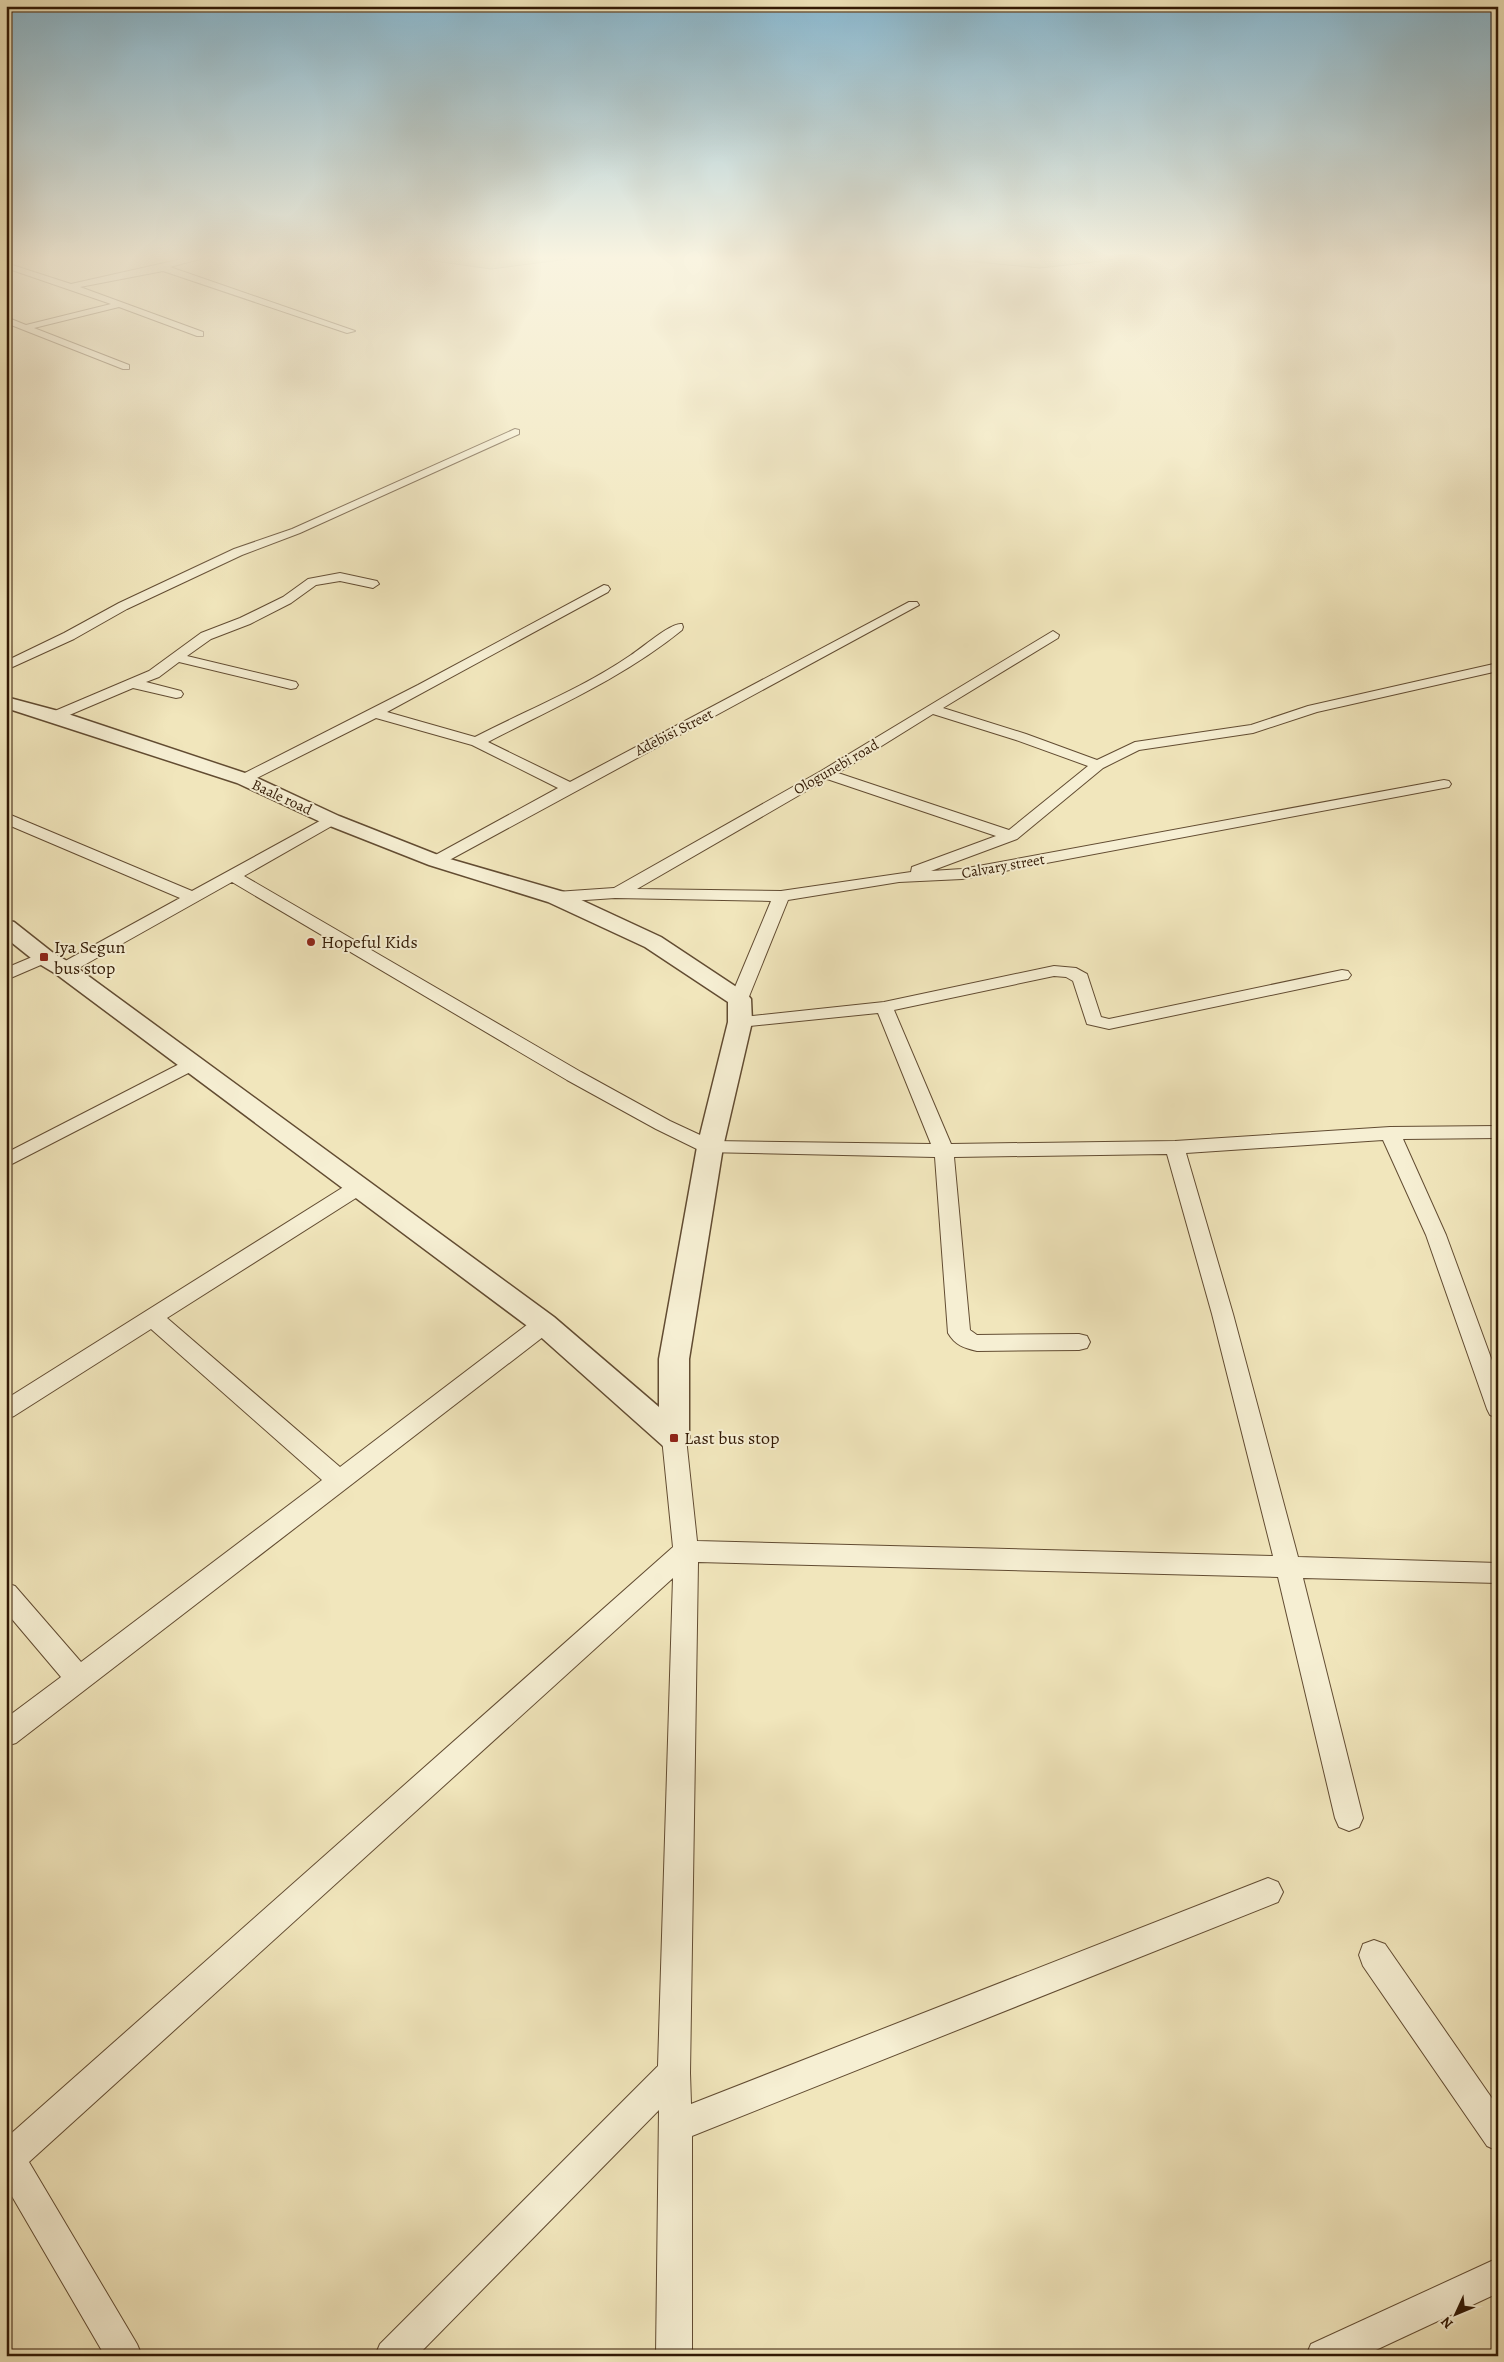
<svg xmlns="http://www.w3.org/2000/svg" width="1504" height="2362" font-family="Alegreya,serif">
  <style>
    .green { fill: #bbc490; stroke: #766e4a }
    .lines { fill: none; stroke-linecap: round; stroke-linejoin: round }
    .minor-casing { stroke: #624c32; stroke-width: 2 }
    .tertiary-casing { stroke: #624c32; stroke-width: 3 }
    .minor { fill: #f6efd3; fill-rule: evenodd }
    .tertiary { fill: #f6efd3; fill-rule: evenodd }
    .poi-dot { fill: #8f2418; stroke: #f6efd3; stroke-width: 2 }
    .labels { text-anchor: middle; dominant-baseline: central; stroke-width: 4; stroke-linejoin: round; paint-order: stroke }
    .far-street-label { font-size: 15px; fill: #321904; stroke: #f6efd3 }
    .poi-label { font-size: 18px; fill: #321904; stroke: #f6efd3; text-anchor: start }
  </style>
  <rect width="100%" height="100%" fill="#f1e6bc"/>
  <filter id="stains"><feTurbulence type="fractalNoise" baseFrequency=".004" numOctaves="4"/><feColorMatrix values="0 0 0 0 .2 0 0 0 0 .09 0 0 0 0 .02 0 0 0 .5 -.17"/></filter>
  <radialGradient id="worn" r=".72"><stop offset=".6" stop-color="#630" stop-opacity="0"/><stop offset="1" stop-color="#630" stop-opacity=".3"/></radialGradient>
  <g class="green">
    <polygon points="392,255 599,255 491,269"/>
    <polygon points="901,255 1102,255 1113,260 1040,268"/>
  </g>
  <g class="lines">
    <defs>
      <g id="minor">
        <polygon points="200,255 215,255 170,267 355,331 347,333 163,271 80,287 203,332 203,336 197,336 119,307 34,328 129,365 129,369 123,369 6,323 6,317 26,325 111,304 6,268 6,263 71,284"/>
        <polygon points="515,429 519,430 519,434 300,533 242,555 127,609 74,639 6,670 6,661 64,633 119,603 234,549 292,529"/>
        <polygon points="340,573 377,581 379,584 373,588 340,581 316,585 291,603 250,624 211,639 187,656 296,682 298,685 296,688 291,689 179,662 159,677 146,682 181,691 183,694 181,697 176,698 133,688 60,719 55,720 48,716 50,713 149,671 201,633 240,618 283,597 308,579"/>
        <path d="M604,585L608,586L610,589L608,592L387,712L475,737C527,710 583,688 631,655C642,648 671,622 682,624L683,627L682,630C623,678 555,707 488,742L570,782L909,602H917L919,605L442,864H430L428,861L430,858L558,788L472,745L376,718L249,782H239L237,779L239,776L418,685Z"/>
        <path d="M1053,631L1059,635L1058,638L943,708L1026,734L1097,760L1135,742L1251,725L1308,706L1498,663V671L1317,712L1253,733L1139,750L1103,768L1017,839L931,871L962,869L1444,780L1449,781L1451,784L1449,787L962,879L899,882L788,900L748,999L745,1003H733L730,999L771,901L615,898L556,902L548,897L556,892L614,888L821,771ZM933,714L1016,740L1088,766L1009,830L838,773ZM827,779L996,836L912,867L911,872L781,891L637,889Z"/>
        <path d="M6,813L192,891L327,817H337L340,820L337,823L244,876L581,1072L670,1121L713,1141L931,1144L878,1013L740,1027L734,1026L731,1022L734,1018L884,1002L1054,966L1076,968L1087,974L1101,1017L1109,1019L1342,970L1348,971L1351,975L1348,979L1342,980L1109,1029L1087,1024L1073,981L1066,977L1054,976L894,1010L951,1144L1175,1141L1390,1127L1498,1126V1138L1403,1139L1446,1235L1498,1377V1418L1490,1415L1487,1409L1426,1235L1383,1140L1186,1153L1233,1314L1298,1557L1498,1563V1583L1303,1578L1363,1818L1359,1827L1349,1831L1339,1827L1335,1818L1278,1577L698,1562L690,2073L691,2104L1268,1878L1278,1882L1283,1892L1278,1902L692,2136V2356H656L659,2110L417,2356H375L380,2344L658,2066L673,1578L29,2162L137,2344L142,2356H105L6,2186V2138L673,1547L662,1438L666,1432L674,1429L682,1432L686,1438L697,1541L1273,1556L1212,1314L1167,1154L954,1157L970,1330L977,1335L1079,1334L1087,1336L1090,1342L1087,1348L1079,1350L977,1351C964,1348 955,1345 948,1333L935,1157L703,1152L656,1129L567,1080L232,882L70,973H58L55,969L58,965L180,898L6,824Z"/>
        <polygon points="44,952 50,953 53,957 50,961 6,980 6,968"/>
        <polygon points="193,1057 200,1059 202,1063 200,1067 6,1167 6,1153"/>
        <polygon points="360,1179 367,1181 370,1186 367,1191 167,1318 340,1467 536,1318 544,1316 552,1318 555,1324 552,1330 16,1743 6,1746 6,1718 61,1677 6,1612 6,1583 15,1586 81,1662 322,1480 151,1329 14,1416 6,1419 6,1399 353,1181"/>
        <polygon points="1374,1940 1385,1944 1498,2107 1498,2151 1487,2146 1363,1966 1359,1955 1363,1944"/>
        <polygon points="1498,2258 1498,2293 1363,2356 1306,2356 1311,2344"/>
      </g>
      <polygon id="tertiary" points="6,697 62,712 251,775 339,816 443,857 564,892 661,937 747,994 751,999 752,1022 723,1147 689,1359 689,1438 685,1446 674,1450 663,1446 534,1331 56,974 36,962 6,938 6,920 14,922 52,952 72,964 554,1317 659,1407 659,1359 697,1147 728,1022 728,1002 645,947 548,902 429,865 325,824 237,783 6,708"/>
    </defs>
    <use href="#minor" class="minor-casing"/>
    <use href="#tertiary" class="tertiary-casing"/>
    <use href="#minor" class="minor"/>
    <use href="#tertiary" class="tertiary"/>
  </g>
  <linearGradient id="sky" x2="0" y2="1"><stop stop-color="#89b9d1"/><stop offset="0.44" stop-color="#f9f4e1"/><stop offset="1" stop-color="#f9f4e1" stop-opacity="0"/></linearGradient>
  <rect width="1504" height="586" fill="url(#sky)"/>
  <g class="poi-dot">
    <circle cx="311" cy="942" r="5"/>
    <rect x="39" y="952" width="10" height="10" rx="2.5"/>
    <rect x="669" y="1433" width="10" height="10" rx="2.5"/>
  </g>
  <g class="labels">
    <g class="far-street-label">
      <text transform="translate(674 732) rotate(-27)">Adebisi Street</text>
      <text transform="translate(836 767) rotate(-30)">Ologunebi road</text>
      <text transform="translate(282 797) rotate(25)">Baale road</text>
      <text transform="translate(1003 866) rotate(-10)">Calvary street</text>
    </g>
    <g class="poi-label">
      <text x="321" y="942">Hopeful Kids</text>
      <text x="54" y="947">Iya Segun<tspan x="54" dy="21">bus stop</tspan></text>
      <text x="684" y="1438">Last bus stop</text>
    </g>
  </g>
  <rect width="1504" height="2362" fill="none" stroke="#f1e6bc" stroke-width="25"/>
  <rect x="8" y="8" width="1489" height="2347" fill="none" stroke="#321904" stroke-width="2.5"/>
  <rect x="12" y="12" width="1479" height="2337" fill="none" stroke="#321904"/>
  <g transform="translate(1456 2314) rotate(226)" stroke="#f6efd3" stroke-width="4" paint-order="stroke">
  <path d="M0-4L9 19L0 12L-9 19Z" fill="#321904"/>
  <text y="-8" font-size="14" font-weight="bold" text-anchor="middle" fill="#321904">N</text>
  </g>
  <rect width="100%" height="100%" filter="url(#stains)"/>
  <rect width="100%" height="100%" fill="url(#worn)"/>
</svg>
